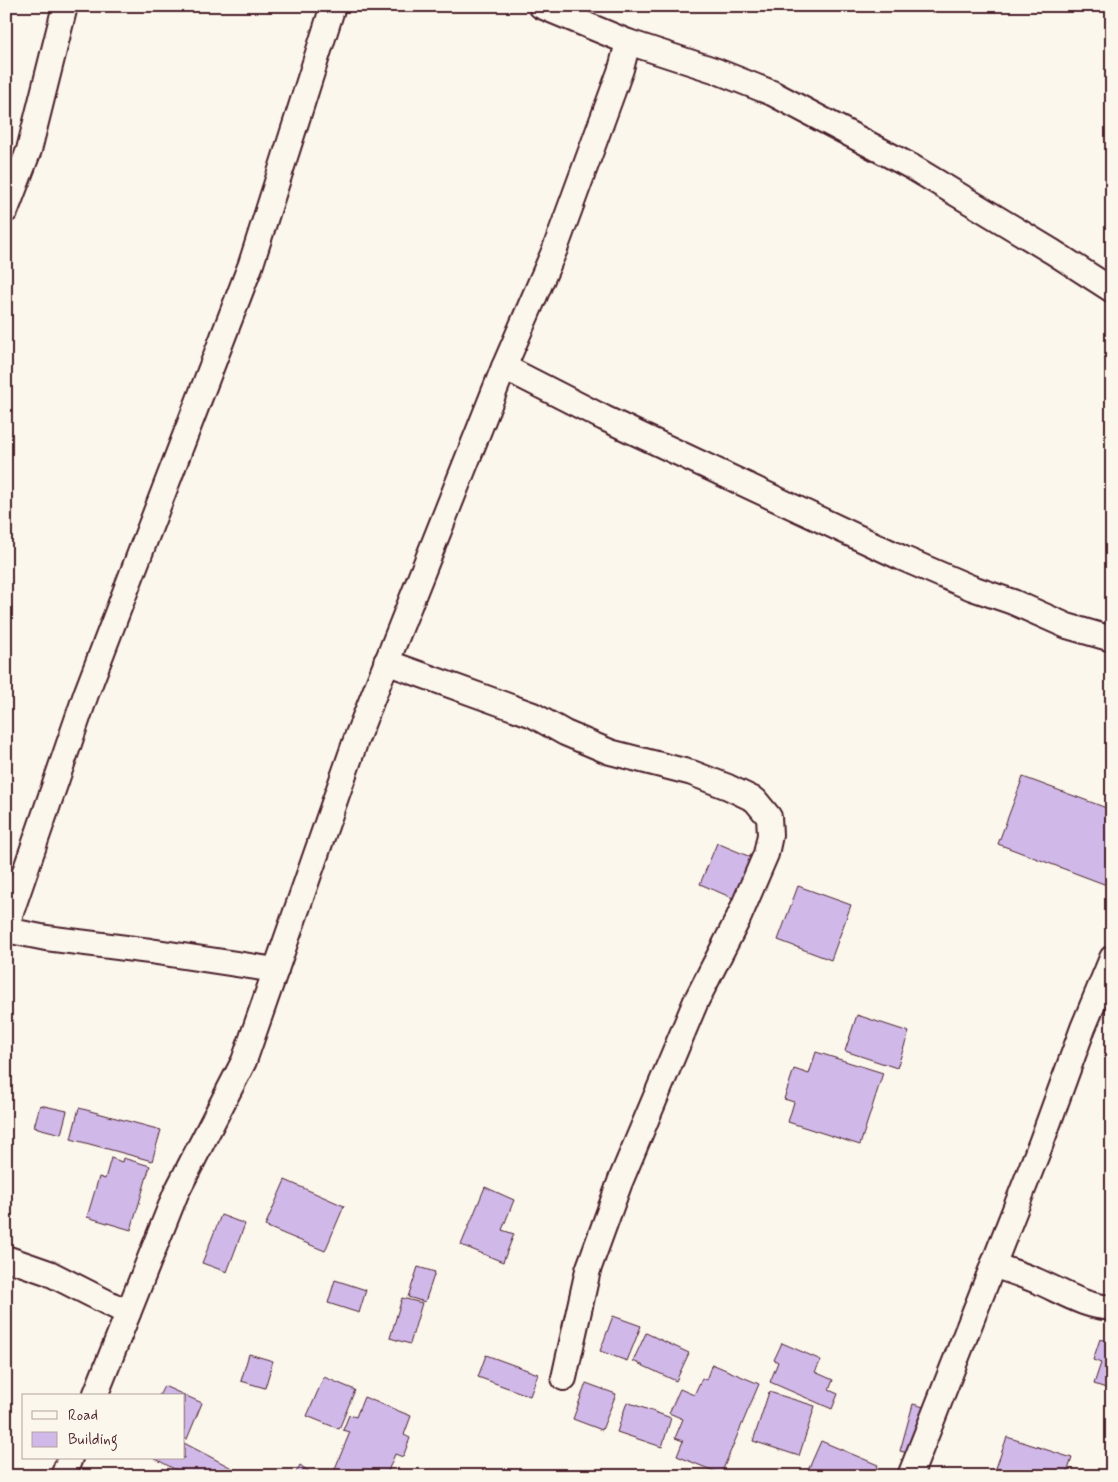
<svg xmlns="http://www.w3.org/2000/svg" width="1118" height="1482" font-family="Mynerve,sans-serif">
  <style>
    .building { fill: #d0b9e9; stroke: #4a1f2b }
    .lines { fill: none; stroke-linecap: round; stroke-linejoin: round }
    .minor-casing { stroke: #4a1f2b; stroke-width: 28 }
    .minor { stroke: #fbf7ec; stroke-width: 24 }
  </style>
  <rect width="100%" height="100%" fill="#fbf7ec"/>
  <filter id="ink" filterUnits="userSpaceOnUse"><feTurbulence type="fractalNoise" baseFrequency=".02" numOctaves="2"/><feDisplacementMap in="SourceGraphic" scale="10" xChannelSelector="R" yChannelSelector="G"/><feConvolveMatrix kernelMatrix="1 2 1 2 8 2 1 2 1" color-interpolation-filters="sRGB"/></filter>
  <g filter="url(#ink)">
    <g class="building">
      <polygon points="1023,777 1112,810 1112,887 998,844"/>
      <polygon points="717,843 760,861 742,902 700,884"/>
      <polygon points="798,886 851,905 831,960 778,940"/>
      <polygon points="857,1015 909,1032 897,1068 845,1051"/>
      <polygon points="816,1052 883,1073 860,1145 788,1122 794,1102 784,1099 794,1069 809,1074"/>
      <polygon points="40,1105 67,1111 61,1134 34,1127"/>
      <polygon points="79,1108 161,1130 152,1161 71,1139"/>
      <polygon points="111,1158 122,1162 123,1158 150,1166 131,1230 87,1217 99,1177 105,1179"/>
      <polygon points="285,1180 344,1206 325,1251 265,1226"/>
      <polygon points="485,1187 514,1200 502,1230 514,1234 503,1262 461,1245"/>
      <polygon points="221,1215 245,1224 227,1272 202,1263"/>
      <polygon points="418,1267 435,1272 425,1302 408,1297"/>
      <polygon points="335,1280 366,1290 359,1313 328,1303"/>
      <polygon points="402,1298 422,1303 410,1344 390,1338"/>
      <polygon points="613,1316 641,1326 627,1361 600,1351"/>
      <polygon points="646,1333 689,1353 676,1381 633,1361"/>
      <polygon points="1100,1339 1112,1343 1112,1390 1094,1384 1101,1363 1093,1360"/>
      <polygon points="782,1343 821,1360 815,1372 833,1380 829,1390 838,1394 832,1409 770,1382 778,1362 774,1360"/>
      <polygon points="249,1354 273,1361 265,1388 241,1381"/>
      <polygon points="486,1355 538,1374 530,1396 478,1377"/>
      <polygon points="712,1364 759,1384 721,1474 677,1456 683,1441 675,1438 683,1419 669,1413 680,1389 694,1395 702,1378 706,1380"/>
      <polygon points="324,1377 355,1390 339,1429 307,1416"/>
      <polygon points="586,1383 616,1394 602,1430 573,1419"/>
      <polygon points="164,1386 202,1403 187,1439 184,1438 184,1396 159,1396"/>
      <polygon points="769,1392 815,1406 799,1456 753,1441"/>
      <polygon points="364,1397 411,1416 404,1435 410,1438 403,1457 395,1454 386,1476 346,1476 334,1471 350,1432 343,1430 349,1415 356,1417"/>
      <polygon points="627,1402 671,1418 662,1447 617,1432"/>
      <polygon points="913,1404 931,1409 918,1456 900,1451"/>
      <polygon points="1007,1437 1072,1458 1066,1476 1020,1476 996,1468"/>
      <polygon points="821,1441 878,1465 873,1476 806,1475"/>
      <polygon points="184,1443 247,1476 187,1476 154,1458 184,1458"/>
      <polygon points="300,1465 315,1476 294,1476"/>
    </g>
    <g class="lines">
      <defs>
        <g id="minor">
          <polyline points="628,42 714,70 772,93 912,167 1053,252 1112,290"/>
          <polyline points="6,210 29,150 65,6"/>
          <polyline points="504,367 604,418 902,558 972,588 1013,602 1067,626 1112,639"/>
          <polyline points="386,662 533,715 565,733 610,752 692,773 728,787 755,800 769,817 770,835 766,854 738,919 696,1001 620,1182 588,1270 564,1378"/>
          <polyline points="6,927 86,694 251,264 333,6"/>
          <polyline points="6,930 46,938 150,951 276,970"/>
          <polyline points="6,1258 49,1273 128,1313"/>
          <path d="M993,1265C1007,1270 1023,1275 1037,1281C1059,1290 1088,1309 1112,1307"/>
          <polyline points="95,1396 176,1193 244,1061 357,737 504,367 555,249 621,69 628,42 541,6"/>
          <polyline points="63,1476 70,1458"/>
          <polyline points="910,1476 1040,1146 1083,1028 1112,958"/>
        </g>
      </defs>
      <use href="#minor" class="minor-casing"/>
      <use href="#minor" class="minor"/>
    </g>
  </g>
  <rect width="1118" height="1482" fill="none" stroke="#fbf7ec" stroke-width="25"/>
  <rect x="12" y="12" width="1093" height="1457" fill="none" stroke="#4a1f2b" stroke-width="2" filter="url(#ink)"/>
  <rect x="22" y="1394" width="162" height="65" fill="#fbf7ec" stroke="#b4a19f"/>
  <rect x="32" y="1411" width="25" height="8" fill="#fbf7ec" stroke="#b4a19f"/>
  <text x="68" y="1420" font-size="15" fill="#4a1f2b">Road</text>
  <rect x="32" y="1432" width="25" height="15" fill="#d0b9e9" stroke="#b4a19f"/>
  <text x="68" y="1444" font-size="15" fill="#4a1f2b">Building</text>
</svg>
